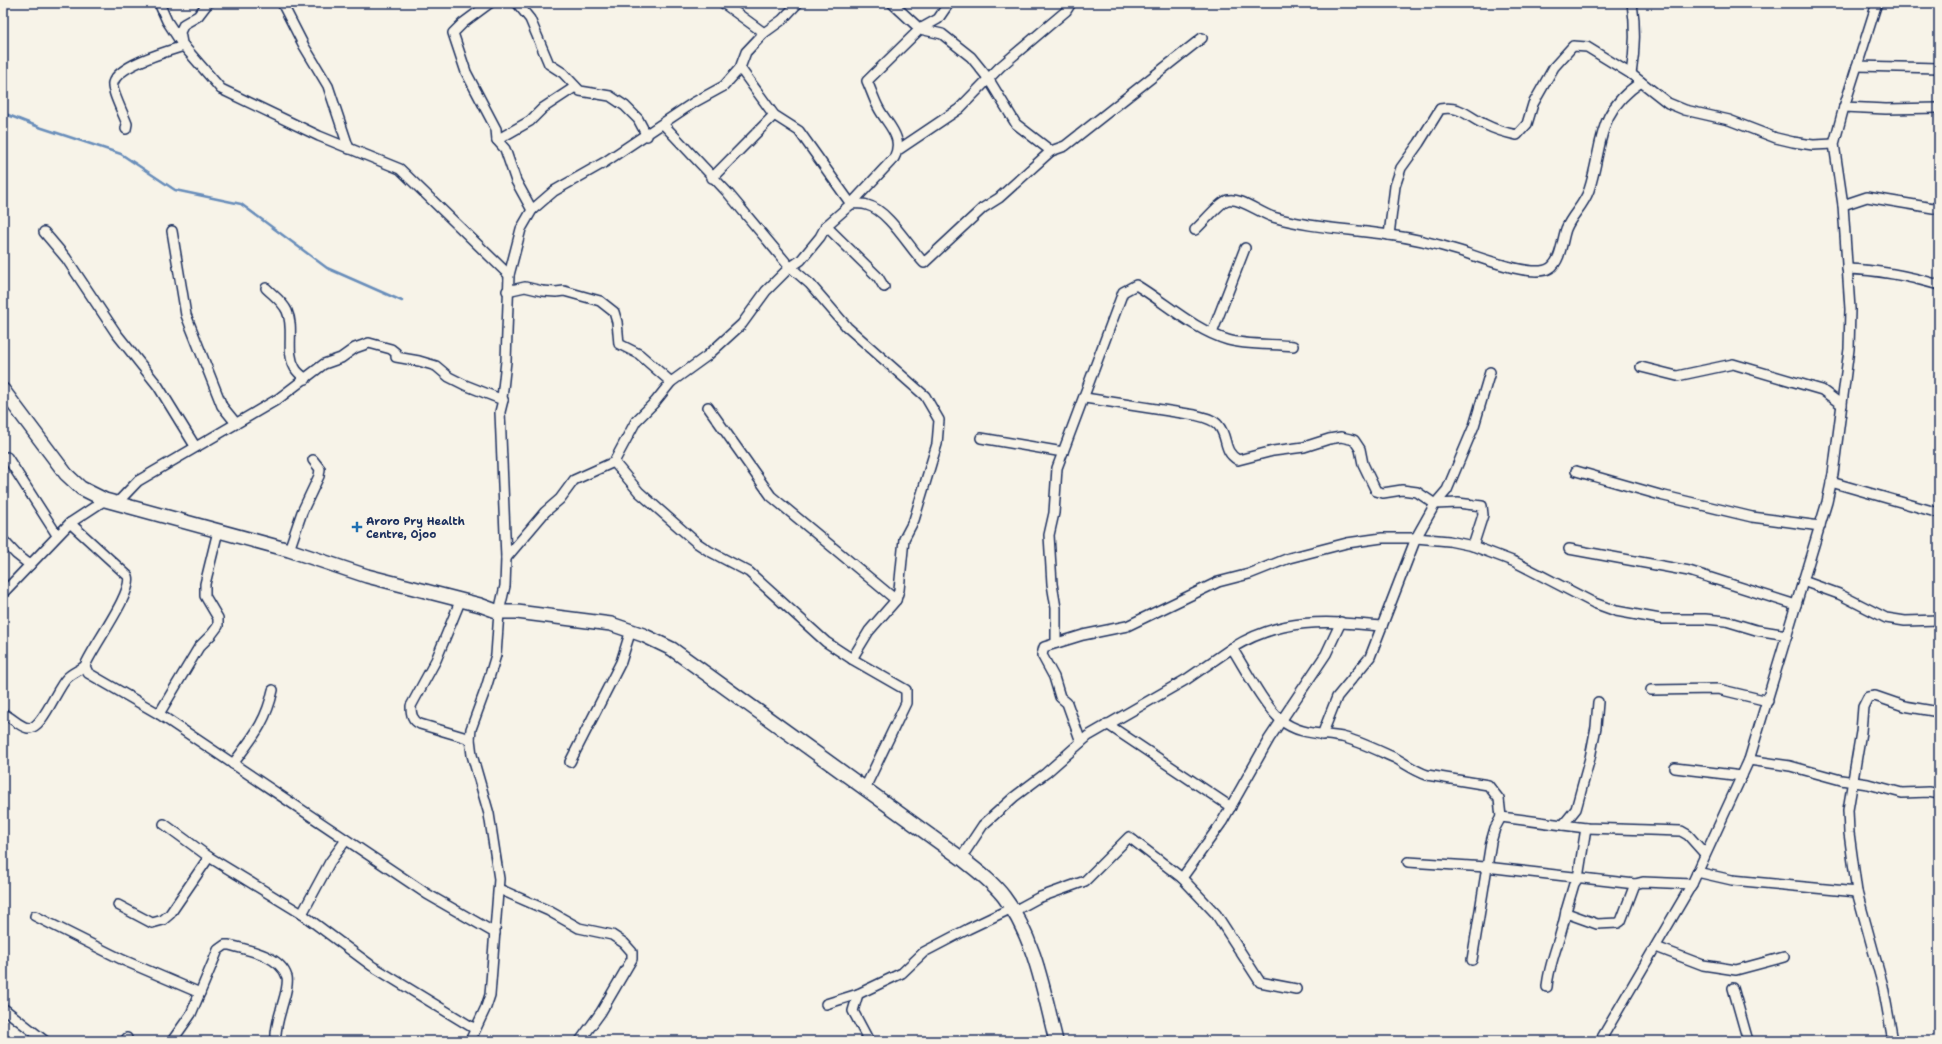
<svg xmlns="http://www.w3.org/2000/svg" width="1942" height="1044" font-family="'Shantell Sans',sans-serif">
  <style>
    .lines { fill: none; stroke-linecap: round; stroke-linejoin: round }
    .stream { stroke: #688dba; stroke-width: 2.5 }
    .street-casing { stroke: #1b2f5e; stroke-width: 12 }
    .secondary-casing { stroke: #1b2f5e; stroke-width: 16 }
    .street { stroke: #f7f3e8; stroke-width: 9 }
    .secondary { stroke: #f7f3e8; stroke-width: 13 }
    .poi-dot { fill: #1f6fb2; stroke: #f7f3e8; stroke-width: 1.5 }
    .labels { text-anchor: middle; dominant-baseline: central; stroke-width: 3; stroke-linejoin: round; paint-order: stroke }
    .poi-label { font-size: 11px; font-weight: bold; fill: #1b2f5e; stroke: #f7f3e8; text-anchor: start }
  </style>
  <rect width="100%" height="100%" fill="#f7f3e8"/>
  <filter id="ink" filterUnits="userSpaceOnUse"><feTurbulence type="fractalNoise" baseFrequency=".025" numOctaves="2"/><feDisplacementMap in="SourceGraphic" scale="8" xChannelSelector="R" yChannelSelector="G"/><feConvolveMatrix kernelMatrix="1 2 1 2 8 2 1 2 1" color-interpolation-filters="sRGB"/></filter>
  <g filter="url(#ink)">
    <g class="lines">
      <polyline class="stream" points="3,113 39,127 121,154 175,190 241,204 327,268 402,301"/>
      <defs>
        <g id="street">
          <polyline points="159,3 167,21 182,44 221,89 319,136 400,169 509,275"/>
          <polyline points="282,3 304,46 328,86 349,149"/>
          <polyline points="490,3 463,23 453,33 466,72 496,129 497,140 505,149 516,181 532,210"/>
          <polyline points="517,3 530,19 549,64 563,73 580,91 610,96 625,106 638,119 647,136"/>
          <polyline points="723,3 764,33"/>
          <polyline points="892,3 920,29 942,34 971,57 988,78 1016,124 1051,151 1065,146 1202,38"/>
          <polyline points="182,43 180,32 184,24 198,16 208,3"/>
          <polyline points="1857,66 1939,68"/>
          <path d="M740,68L774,115L799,131L851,204C856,204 862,203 867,205C888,210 909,247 924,263L983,208L999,198L1051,151"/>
          <path d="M1631,74C1635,50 1636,28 1632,3"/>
          <polyline points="1844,107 1886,109 1939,108"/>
          <polyline points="663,124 728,193 788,265 810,284 847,327 925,396 939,420 937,444 914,520 904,539 899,590 896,600"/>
          <path d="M126,129L127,124C124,115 111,90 113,83C118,65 168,51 184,46"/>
          <polyline points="497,140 530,121 543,108 575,87"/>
          <polyline points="898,150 959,109 1000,67 1066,11 1071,3"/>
          <polyline points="712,178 774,115"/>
          <polyline points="1843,205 1867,197 1939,209"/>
          <polyline points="826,226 878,277 884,287"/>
          <path d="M1195,230C1202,224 1221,201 1228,200C1240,197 1260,213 1273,217C1310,228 1351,229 1389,235C1413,238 1437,244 1460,251C1478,257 1534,279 1550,268C1561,261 1562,240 1566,229C1572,214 1583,207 1589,190C1604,145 1594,114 1641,82"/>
          <polyline points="172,231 186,315 222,406 235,422"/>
          <polyline points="44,232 66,258 116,333 158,386 195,446"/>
          <path d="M1389,235L1395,186L1401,168L1419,143L1440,109C1460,105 1467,116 1484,124C1494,129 1506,133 1517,135L1527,124L1533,104L1554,67L1573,46L1587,47L1631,74L1668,103L1685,110L1729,120L1776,138L1793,142L1813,145L1834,144"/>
          <path d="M1847,269C1878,270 1909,276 1939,285"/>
          <path d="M266,288C273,295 283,302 287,311C295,329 285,351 295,368C297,372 302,376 306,379"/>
          <polyline points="507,291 525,287 542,291 556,292 564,291 600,301 614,312 617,322 619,344 639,354 671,382"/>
          <polyline points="1212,333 1245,248"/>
          <polyline points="1641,367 1677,376 1733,364 1822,390 1842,405"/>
          <path d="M1085,398L1195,415C1203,417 1213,419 1218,425C1229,437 1222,451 1238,460L1273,451L1304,447L1329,439L1341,437L1350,439L1354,440L1360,449L1363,464L1376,491L1383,493L1402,490L1417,492L1435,504L1458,503L1482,506L1483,515L1473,546"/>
          <polyline points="708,407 771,496 896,600 869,631 852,659"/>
          <polyline points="981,438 1063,452"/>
          <polyline points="7,457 57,535"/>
          <polyline points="614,462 639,492 697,543 709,551 749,572 826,642 852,659 906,690 906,703 864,790"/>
          <polyline points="1576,471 1660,495 1752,517 1820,526"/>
          <polyline points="1831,482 1939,513"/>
          <polyline points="117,503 138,481 278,399 324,364 341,358 355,348 369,343 391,349 396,353 396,357 419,361 436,366 449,377 465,385 503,400"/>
          <path d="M70,523L128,576C134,592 93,646 85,666L88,673L159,714L427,894L495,933"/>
          <polyline points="3,540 16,554 30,565"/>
          <polyline points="1569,549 1689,571 1796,605"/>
          <polyline points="289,550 302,512 319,476 320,469 313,460"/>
          <path d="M506,558L545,512L560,499L574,480L614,462L636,421L655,402L671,382L707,356L742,324L766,291L788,269L801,260L820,237L826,226L851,204L894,158C905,137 887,125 878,107C874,99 871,90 867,81L920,29L938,19L949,3"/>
          <polyline points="1803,581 1839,594 1886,618 1905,621 1939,620"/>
          <polyline points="3,593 70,523 105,500"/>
          <path d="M457,599L459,604L436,660L411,706C411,714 412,720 420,724L470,739"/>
          <path d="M1056,643V608L1052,584L1049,535L1054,513L1057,468L1123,292L1136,285C1166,303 1194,330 1228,340C1244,345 1275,344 1293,346"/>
          <path d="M1232,648C1282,617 1326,621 1382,626"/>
          <polyline points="1651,690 1718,689 1768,701"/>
          <path d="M3,714C12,717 18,726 28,728C42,730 56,689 67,678C72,673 80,670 85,666"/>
          <polyline points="159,714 199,647 212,634 218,626 218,618 205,596 205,584 218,531"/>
          <polyline points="1107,724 1231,807"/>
          <polyline points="1322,735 1337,697 1370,657 1416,538 1435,504 1447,490 1474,426 1490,372"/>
          <polyline points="1081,742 1067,703 1060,697 1054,677 1042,655 1044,647 1083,635 1127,626 1218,582 1249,574 1289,558 1347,543 1382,538 1416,538 1449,541 1473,546 1515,562 1594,603 1616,611 1660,619 1705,619 1726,621 1756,630 1787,635"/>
          <polyline points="1749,760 1790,766 1841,780 1868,784 1902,793 1929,792 1939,794"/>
          <polyline points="570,762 621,662 631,630"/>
          <path d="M233,764C252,738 266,723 273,690"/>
          <polyline points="1675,768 1742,776"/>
          <polyline points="164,824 209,857 302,914 372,966 475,1029"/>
          <polyline points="1563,825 1576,809 1590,758 1596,727 1598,702"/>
          <polyline points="1586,828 1578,878 1574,884 1566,911 1569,914 1597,924 1618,923 1621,921 1635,884 1643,882 1692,884"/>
          <path d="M961,858L983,825L1014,797L1046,773L1088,736L1187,679L1232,648C1244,667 1265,707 1281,720C1299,735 1321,733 1342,737C1359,741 1379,751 1395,758C1406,764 1415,771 1427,775L1488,785L1499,799L1501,817L1586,828L1681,831L1688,835L1705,854"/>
          <polyline points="1408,862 1486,867 1635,884"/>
          <polyline points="1697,872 1732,880 1857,892"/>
          <polyline points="1182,878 1222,822 1269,739 1326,654 1341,622"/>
          <polyline points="499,889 549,911 579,928 612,935 624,943 632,952 632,959 601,1012 580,1041"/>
          <polyline points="118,905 152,923 163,920 170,914 209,857"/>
          <polyline points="1014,911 1038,898 1085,881 1129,837 1182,878 1216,914 1260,982 1296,989"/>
          <polyline points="302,914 330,862 346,840"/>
          <polyline points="35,916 123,960 200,993"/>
          <polyline points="1656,947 1703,965 1736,970 1784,957"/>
          <polyline points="1472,960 1491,842 1495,828 1501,817"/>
          <path d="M1547,987C1549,961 1562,937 1566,911"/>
          <polyline points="1733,988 1748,1041"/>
          <polyline points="858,994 853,1011 869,1041"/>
          <polyline points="826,1004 858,994 902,973 924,952 968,929 1012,908"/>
          <polyline points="3,1008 45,1041"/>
          <polyline points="125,1041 127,1038"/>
          <path d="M172,1041L191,1014L218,950L225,945H229C248,950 280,955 287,977C289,987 283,1001 281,1010C278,1020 275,1031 276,1041"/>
          <polyline points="470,1041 486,1007 490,995 499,879 489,814 472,755 470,739 471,729 486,688 496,655 499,612 505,586 506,558 500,412 503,400 502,398 506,361 509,275 521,229 532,210 554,191 605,162 693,103 724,86 740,68 746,52 764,33 782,20 798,3"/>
          <polyline points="1600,1041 1692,884 1749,760 1827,502 1833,474 1849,349 1850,309 1843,205 1834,144 1844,107 1877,3"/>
          <polyline points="1893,1041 1883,986 1857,892 1849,833 1848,810 1861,732 1863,707 1868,697 1875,696 1904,706 1939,712"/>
        </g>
        <path id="secondary" d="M3,390L66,474L81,488L105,500L289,550L367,576L480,605L499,612H517L611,624L643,635L672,649L961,858C976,870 993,882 1004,897C1035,938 1044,993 1056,1041"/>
      </defs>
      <use href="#street" class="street-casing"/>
      <use href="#secondary" class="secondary-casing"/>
      <use href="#street" class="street"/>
      <use href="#secondary" class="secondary"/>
    </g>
  </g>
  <path class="poi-dot" d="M355 521h4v4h4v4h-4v4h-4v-4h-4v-4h4z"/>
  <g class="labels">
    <g class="poi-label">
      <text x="366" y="521">Aroro Pry Health<tspan x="366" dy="13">Centre, Ojoo</tspan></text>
    </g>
  </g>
  <rect width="1942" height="1044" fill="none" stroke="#f7f3e8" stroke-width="16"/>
  <rect x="8" y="8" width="1926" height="1028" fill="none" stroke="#1b2f5e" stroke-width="1.5" filter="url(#ink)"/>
</svg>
